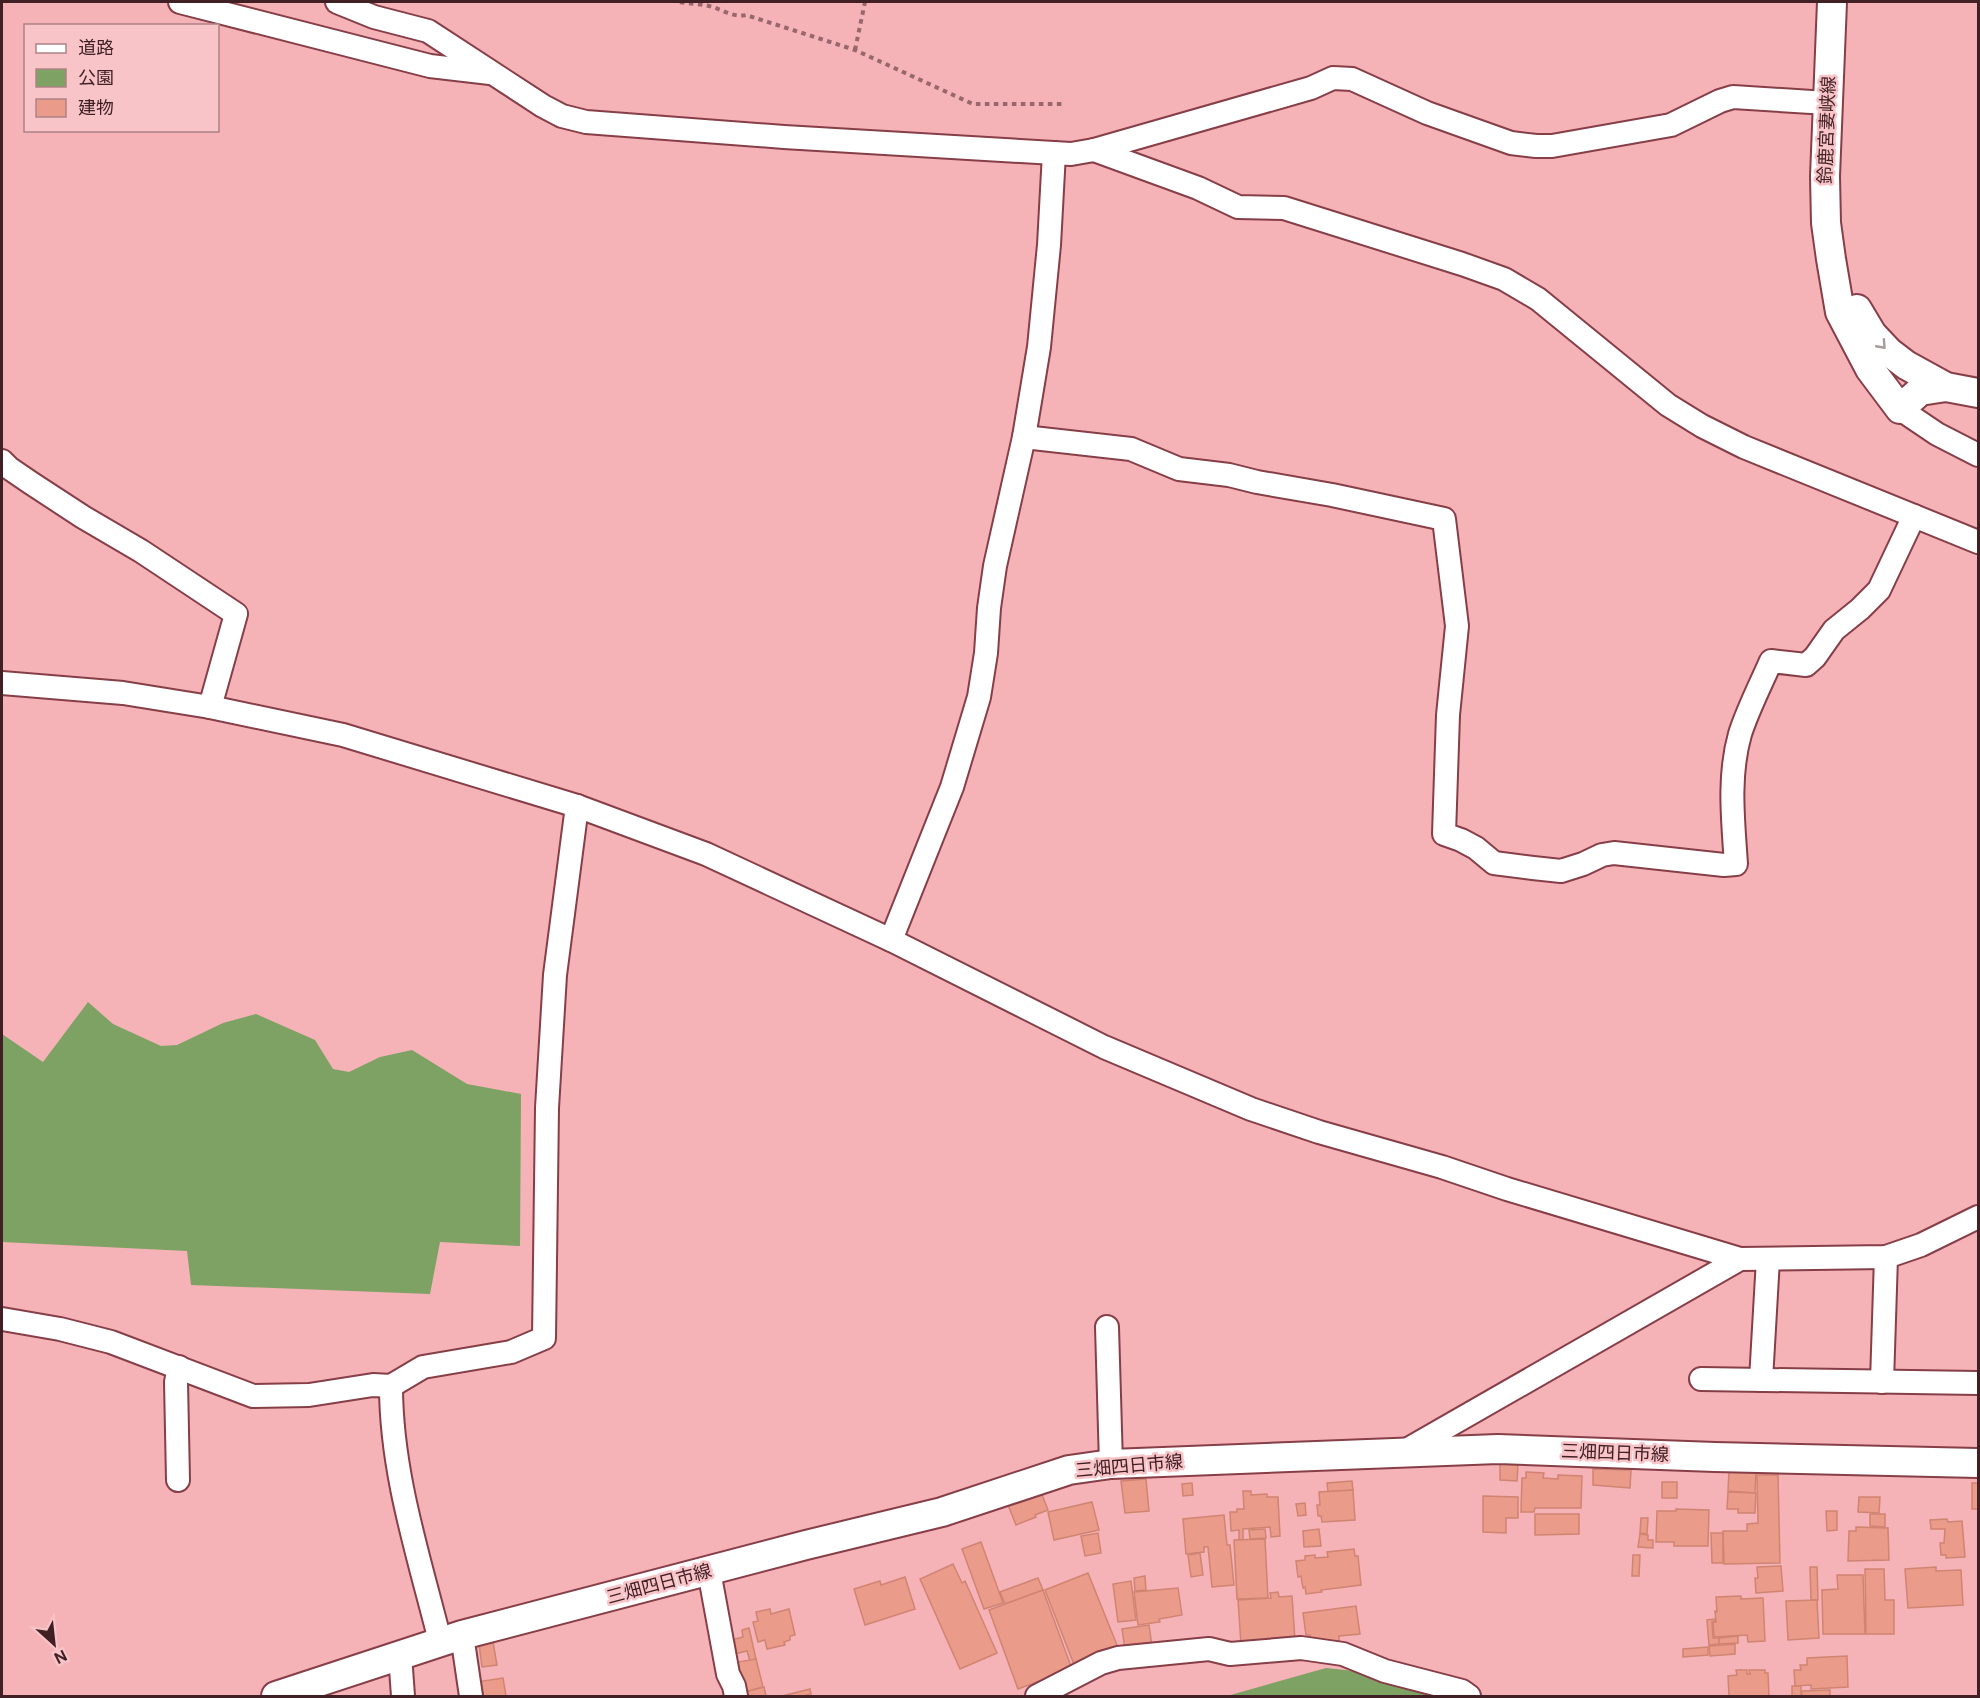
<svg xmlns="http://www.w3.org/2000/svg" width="1980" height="1698" font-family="'DM Sans','Noto Sans JP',sans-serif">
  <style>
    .green { fill: #7da264 }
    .building { fill: #ea9b89; stroke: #d08472; stroke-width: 1.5 }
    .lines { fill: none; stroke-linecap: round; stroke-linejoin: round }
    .minor-casing { stroke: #863e47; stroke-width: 26 }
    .major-casing { stroke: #863e47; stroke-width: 32 }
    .path { stroke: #97676b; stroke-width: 4; stroke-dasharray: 4.5 4.5; stroke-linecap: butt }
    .minor { stroke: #fff; stroke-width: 22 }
    .major { stroke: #fff; stroke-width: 28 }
    .oneway { stroke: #a99b9c }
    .labels { text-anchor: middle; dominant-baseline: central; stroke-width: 5; stroke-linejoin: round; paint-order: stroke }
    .street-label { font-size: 18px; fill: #402024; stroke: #f8c4c8 }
  </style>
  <rect width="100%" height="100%" fill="#f5b2b7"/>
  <g class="green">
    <polygon points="88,1002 113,1024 161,1046 177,1045 223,1023 256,1014 315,1040 333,1069 349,1072 380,1057 412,1050 467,1084 521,1094 520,1246 440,1242 430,1294 191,1285 187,1251 2,1242 2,1034 43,1062"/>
    <polygon points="1326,1668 1428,1679 1451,1696 1227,1696"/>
  </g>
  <g class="building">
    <polygon points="1500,1464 1518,1465 1517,1481 1500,1480"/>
    <polygon points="1593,1469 1631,1470 1630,1488 1593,1485"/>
    <polygon points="1729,1471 1756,1472 1755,1493 1728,1491"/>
    <polygon points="1526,1472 1544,1473 1543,1478 1558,1479 1558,1475 1582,1476 1581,1508 1535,1508 1534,1512 1521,1512 1522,1478 1526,1478"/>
    <polygon points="1757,1475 1778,1475 1780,1563 1724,1564 1723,1531 1747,1531 1747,1524 1758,1523"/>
    <polygon points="1146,1479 1149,1511 1125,1513 1121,1481"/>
    <polygon points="1352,1481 1353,1490 1328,1492 1327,1483"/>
    <rect x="1662" y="1482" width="15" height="16"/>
    <polygon points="1192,1483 1193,1495 1183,1496 1182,1484"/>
    <rect x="1972" y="1483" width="6" height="26"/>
    <polygon points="1353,1490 1355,1520 1322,1522 1321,1516 1318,1516 1317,1505 1320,1505 1319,1492"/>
    <polygon points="1243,1491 1251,1491 1251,1495 1267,1494 1267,1497 1278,1497 1280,1536 1271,1537 1270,1527 1243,1529 1243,1540 1239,1540 1239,1530 1231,1531 1230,1512 1237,1512 1237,1509 1244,1509"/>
    <polygon points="1041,1492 1048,1510 1035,1515 1036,1517 1016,1525 1008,1505"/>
    <polygon points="1728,1492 1756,1493 1755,1513 1738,1513 1738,1509 1727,1509"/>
    <polygon points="1483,1496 1518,1497 1518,1518 1506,1518 1506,1533 1483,1532"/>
    <polygon points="1859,1497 1880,1497 1879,1513 1858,1512"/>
    <polygon points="1092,1502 1099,1530 1054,1540 1048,1512"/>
    <polygon points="1305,1503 1306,1515 1298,1516 1296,1504"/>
    <polygon points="1676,1509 1709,1510 1708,1546 1674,1546 1674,1542 1656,1542 1657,1511 1676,1511"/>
    <polygon points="1826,1511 1837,1511 1837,1530 1827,1531"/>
    <polygon points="1535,1514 1579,1514 1579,1534 1535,1535"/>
    <polygon points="1870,1514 1885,1514 1885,1527 1870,1526"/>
    <polygon points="1224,1515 1227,1545 1230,1545 1234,1585 1212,1587 1208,1547 1204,1547 1204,1552 1186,1554 1183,1519"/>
    <polygon points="1641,1518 1648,1518 1647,1534 1640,1533"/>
    <polygon points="1947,1519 1948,1522 1962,1521 1965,1557 1946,1558 1946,1555 1941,1555 1940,1543 1944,1543 1945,1529 1931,1529 1930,1520"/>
    <polygon points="1856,1527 1888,1528 1889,1560 1848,1561 1849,1531 1856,1531"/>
    <polygon points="1265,1529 1266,1538 1250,1539 1249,1530"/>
    <polygon points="1319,1529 1321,1546 1304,1547 1303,1531"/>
    <polygon points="1098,1533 1101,1553 1085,1556 1081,1536"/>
    <polygon points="1711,1533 1723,1533 1723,1563 1712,1563"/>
    <polygon points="1640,1534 1648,1535 1648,1540 1653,1540 1653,1548 1638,1547"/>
    <polygon points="1265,1539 1268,1598 1237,1599 1234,1540"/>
    <polygon points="981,1542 1003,1603 984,1609 962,1549"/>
    <polygon points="1354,1549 1355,1556 1358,1556 1361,1585 1321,1590 1322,1592 1306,1594 1305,1587 1303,1588 1301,1576 1298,1577 1296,1561 1305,1560 1305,1556 1315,1555 1315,1558 1328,1557 1327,1552"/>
    <polygon points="1200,1553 1203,1575 1191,1577 1188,1555"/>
    <polygon points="1633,1555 1640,1555 1639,1576 1632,1576"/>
    <polygon points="953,1564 962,1583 965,1581 997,1653 960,1669 920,1579"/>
    <polygon points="1781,1566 1783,1591 1756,1593 1755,1578 1758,1578 1757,1567"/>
    <polygon points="1810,1567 1817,1567 1818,1600 1811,1600"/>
    <polygon points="1936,1567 1936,1571 1961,1570 1963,1605 1908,1608 1905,1569"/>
    <polygon points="1865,1569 1884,1569 1885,1600 1894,1600 1894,1634 1866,1634"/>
    <polygon points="1088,1573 1119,1650 1075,1667 1045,1590"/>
    <polygon points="1837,1575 1863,1575 1865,1634 1823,1634 1822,1590 1838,1589"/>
    <polygon points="1145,1576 1146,1590 1135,1591 1134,1578"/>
    <polygon points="905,1577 915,1609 865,1625 854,1589 880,1581 881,1585"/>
    <polygon points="1038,1578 1043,1590 1005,1604 1000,1592"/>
    <polygon points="1131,1581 1136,1620 1118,1622 1113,1584"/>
    <polygon points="1178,1588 1182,1615 1159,1619 1160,1622 1138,1625 1134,1592"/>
    <polygon points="1043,1590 1072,1669 1018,1689 989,1610"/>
    <polygon points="1278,1592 1279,1597 1292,1596 1295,1640 1241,1644 1238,1600 1271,1598 1270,1593"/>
    <polygon points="1741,1596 1741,1599 1763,1598 1765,1641 1748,1642 1747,1635 1714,1637 1713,1622 1716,1622 1715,1611 1717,1612 1716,1597"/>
    <polygon points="1817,1600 1819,1638 1788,1640 1786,1601"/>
    <polygon points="1356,1606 1360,1634 1339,1636 1339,1641 1320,1643 1311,1641 1310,1635 1306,1635 1303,1613"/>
    <polygon points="770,1609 771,1614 789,1609 795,1635 790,1636 790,1640 784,1642 785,1645 767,1649 765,1640 758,1642 753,1622 758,1621 756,1612"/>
    <polygon points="1715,1619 1715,1621 1712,1622 1713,1638 1719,1638 1719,1644 1709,1645 1707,1620"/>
    <polygon points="1149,1625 1152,1646 1125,1649 1122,1629"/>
    <polygon points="749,1628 756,1659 750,1661 747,1651 734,1654 731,1640 743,1637 742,1630"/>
    <polygon points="1738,1636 1738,1643 1719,1644 1719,1638"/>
    <polygon points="493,1642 497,1665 482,1667 479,1644"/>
    <polygon points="1735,1644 1735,1654 1710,1656 1709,1646"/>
    <polygon points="1708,1647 1708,1655 1683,1657 1683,1649"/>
    <polygon points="1847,1656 1848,1687 1811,1689 1811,1685 1795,1686 1794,1670 1801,1670 1800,1665 1807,1665 1807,1658"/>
    <polygon points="756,1659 763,1687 745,1692 738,1662"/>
    <polygon points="1736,1670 1747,1670 1747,1674 1750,1674 1749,1670 1765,1670 1765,1673 1768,1673 1769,1696 1729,1696 1728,1676 1737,1675"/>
    <polygon points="503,1678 506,1696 479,1696 476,1682"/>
    <rect x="1792" y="1686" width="9" height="10"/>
    <polygon points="764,1687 766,1696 746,1696 745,1692"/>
    <polygon points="810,1689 811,1694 803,1696 782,1696"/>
    <polygon points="1830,1690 1830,1696 1802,1696 1802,1691"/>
  </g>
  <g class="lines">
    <defs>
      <g id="minor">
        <polyline points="180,2 430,66 490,73"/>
        <polyline points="337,2 374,17 428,31 543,106 562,116 586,122 784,137 1071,154 1094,150 1311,88 1333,78 1352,79 1427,113 1511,143 1536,146 1552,146 1671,125 1720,101 1733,97 1827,103"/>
        <polyline points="1094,150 1198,188 1238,207 1284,208 1462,264 1504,279 1538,299 1668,405 1702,426 1744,447 1978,542"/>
        <polyline points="1900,409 1937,434 1978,455"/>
        <path d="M1024,437L1131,449L1179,469L1229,475L1257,482L1332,495L1444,519L1457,626L1448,715L1444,834L1461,840L1476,848L1494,863L1533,868L1561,871L1583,864L1602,855L1614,853L1724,865L1736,864C1733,820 1728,776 1740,734C1748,709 1761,684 1771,661L1806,665L1815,657L1834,630L1860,609L1879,590L1914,516"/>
        <polyline points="2,461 9,468 31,483 83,517 141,551 236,614 210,707"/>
        <polyline points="2,683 123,693 210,707 343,735 577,806 706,854 891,940 1104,1047 1251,1109 1319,1132 1442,1167 1507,1189 1740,1259 1886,1257 1921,1245 1978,1217"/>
        <polyline points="891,940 952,787 979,697 986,653 989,608 995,566 1024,437 1039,347 1049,245 1054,153"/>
        <polyline points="2,1319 60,1329 111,1342 253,1396 309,1395 373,1385 391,1386 423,1367 511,1352 544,1338 547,1108 555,975 577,806"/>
        <polyline points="1107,1327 1111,1464"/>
        <polyline points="1701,1379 1978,1383"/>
        <polyline points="1761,1380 1768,1259"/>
        <polyline points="1882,1382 1886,1257"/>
        <path d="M391,1386C391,1473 419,1557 440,1641"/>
        <polyline points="1403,1452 1740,1259"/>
        <polyline points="178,1480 176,1382 179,1367"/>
        <polyline points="709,1571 728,1674 734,1686 736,1696"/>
        <polyline points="462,1635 471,1696"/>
        <polyline points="400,1655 403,1696"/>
        <polyline points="1037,1696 1101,1663 1118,1658 1209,1649 1230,1654 1301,1648 1343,1654 1385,1671 1462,1691 1469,1696"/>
      </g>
      <g id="major">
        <polyline points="1832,2 1825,176 1826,223 1831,259 1840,312 1870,369 1900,409 1920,391 1946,387"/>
        <polyline points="1857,309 1872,334 1889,352 1906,365 1946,387 1978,393"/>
        <polyline points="276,1696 462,1635 806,1545 942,1512 1069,1470 1111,1464 1498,1449 1715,1457 1978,1463"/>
      </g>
    </defs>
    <use href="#minor" class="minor-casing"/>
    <use href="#major" class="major-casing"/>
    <g class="path">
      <path d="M680,2C690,4 700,4 709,6C722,9 733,18 746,15L855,50L973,104H1063"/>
      <polyline points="855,50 865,2"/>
    </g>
    <use href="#minor" class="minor"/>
    <use href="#major" class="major"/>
  </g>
  <defs><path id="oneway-chevron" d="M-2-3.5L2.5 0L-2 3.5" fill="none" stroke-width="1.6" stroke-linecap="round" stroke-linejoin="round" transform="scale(1.5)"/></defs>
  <use class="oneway" href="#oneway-chevron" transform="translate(1882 345) rotate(48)"/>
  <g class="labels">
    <g class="street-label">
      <text transform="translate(1827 130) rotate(-88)">鈴鹿宮妻峡線</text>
      <text transform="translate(1615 1453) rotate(2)">三畑四日市線</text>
      <text transform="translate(1129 1466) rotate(-5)">三畑四日市線</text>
      <text transform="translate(659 1584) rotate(-15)">三畑四日市線</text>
    </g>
  </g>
  <rect width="1980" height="1698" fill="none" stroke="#402024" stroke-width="6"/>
  <rect x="24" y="24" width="195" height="108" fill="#f8c4c8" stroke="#ae8286" stroke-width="1.5"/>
  <rect x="36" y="44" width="30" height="9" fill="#ffffff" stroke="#ae8286" stroke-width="1.5"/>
  <text x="78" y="54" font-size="18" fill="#402024">道路</text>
  <rect x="36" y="69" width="30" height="18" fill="#7da264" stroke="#ae8286" stroke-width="1.5"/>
  <text x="78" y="84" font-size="18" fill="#402024">公園</text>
  <rect x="36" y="99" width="30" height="18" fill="#ea9b89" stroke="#ae8286" stroke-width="1.5"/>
  <text x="78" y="114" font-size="18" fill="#402024">建物</text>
  <g transform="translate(54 1644) rotate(153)" stroke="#f8c4c8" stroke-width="4.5" paint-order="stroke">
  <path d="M0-4.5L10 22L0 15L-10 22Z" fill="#402024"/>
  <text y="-9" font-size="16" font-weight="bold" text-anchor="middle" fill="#402024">N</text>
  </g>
</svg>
